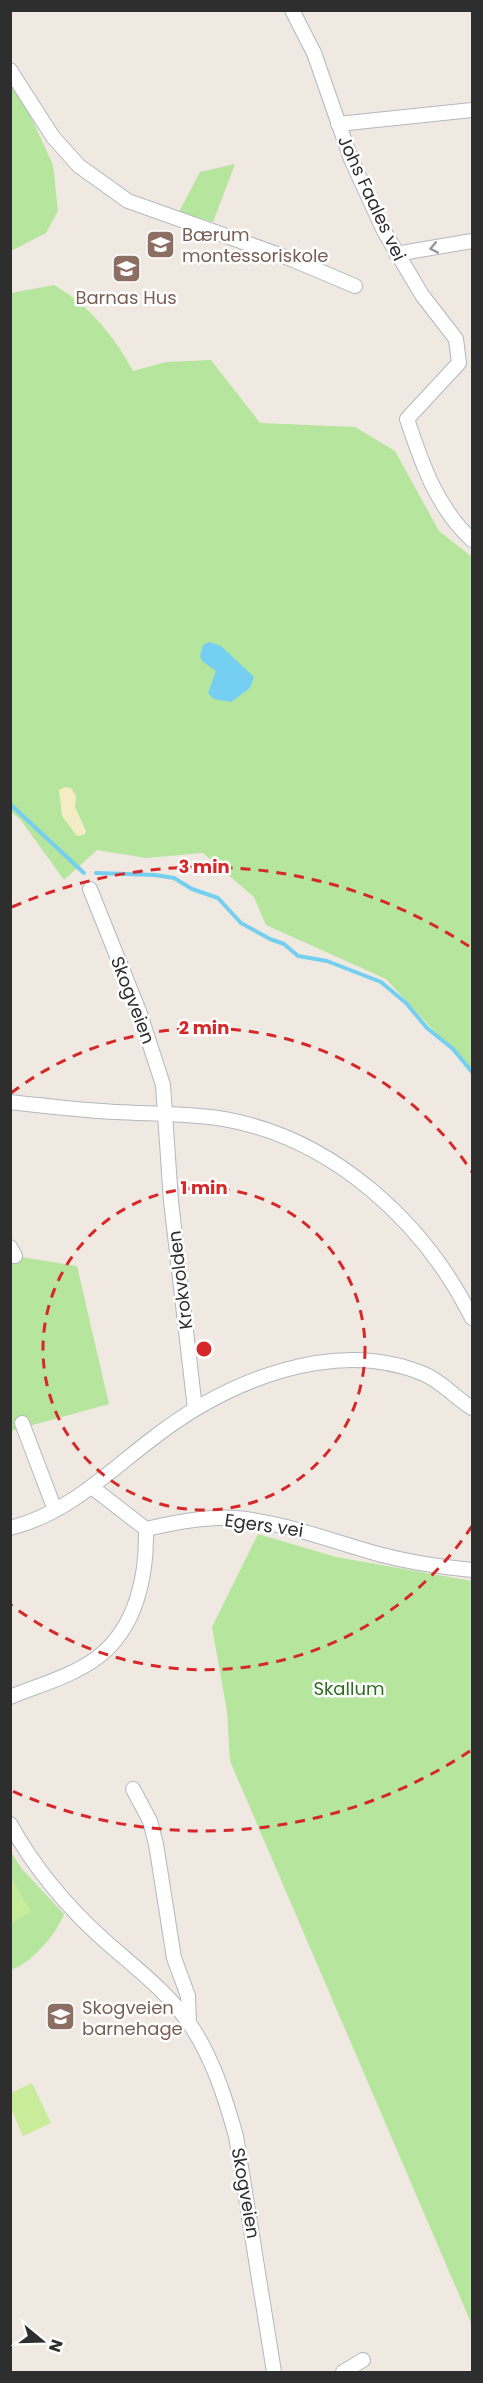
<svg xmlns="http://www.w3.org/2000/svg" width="483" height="2383" font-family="Poppins,sans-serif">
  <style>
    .green { fill: #b6e59e }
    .sand { fill: #f3ecc5 }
    .pitch { fill: #c9ec9a }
    .water { fill: #75cff0 }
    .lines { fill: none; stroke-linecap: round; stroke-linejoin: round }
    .stream { stroke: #75cff0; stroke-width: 4 }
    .street-casing { stroke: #b4b7c1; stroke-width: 16 }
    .street { stroke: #fff; stroke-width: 14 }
    .oneway { stroke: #969696 }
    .ring { fill: none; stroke: #d62828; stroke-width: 3; stroke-dasharray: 10 8 }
    .labels { text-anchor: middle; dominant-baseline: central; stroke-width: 5; stroke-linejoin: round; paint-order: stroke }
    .street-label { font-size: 18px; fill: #2e2e2e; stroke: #fff }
    .education-label { font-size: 18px; fill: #785e54; stroke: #fff; text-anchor: start }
    .park-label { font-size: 18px; fill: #2c6e1b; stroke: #fff }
    .centre { fill: #d62828; stroke: #fff; stroke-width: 3 }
    .ring-label { font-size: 18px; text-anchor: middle; font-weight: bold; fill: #d62828; stroke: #fff; stroke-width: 5; stroke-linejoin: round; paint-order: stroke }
  </style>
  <rect width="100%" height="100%" fill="#efe9e1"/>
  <g class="green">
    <polygon points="10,71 53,165 58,211 46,233 11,251"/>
    <polygon points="235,164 213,222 179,212 200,172"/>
    <path d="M54,285C89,305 114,336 133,371L166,362L211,360L260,423L355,427L395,451L439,531L472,557V1072L386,979L266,925L254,897L203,853L146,858L97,850L64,880L20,819L11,812V293Z"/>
    <polygon points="15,1256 77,1266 109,1404 11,1431 11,1257"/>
    <polygon points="258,1534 336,1557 472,1581 472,2325 230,1761 227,1711 212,1627"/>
    <path d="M10,1850L21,1868L64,1914C58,1932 30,1965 12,1969Z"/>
  </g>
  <polygon class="sand" points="65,787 71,788 76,796 75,807 86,831 84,835 77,836 62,816 59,790"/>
  <g class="pitch">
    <polygon points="10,1875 31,1912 11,1923 10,1923"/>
    <polygon points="32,2083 51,2123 23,2136 11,2108 11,2093"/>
  </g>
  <polygon class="water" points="209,642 221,646 254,677 250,688 231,702 214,699 208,693 216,671 202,661 200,656 203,645"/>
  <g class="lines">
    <g class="stream">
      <polyline points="10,804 84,873"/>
      <polyline points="96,873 155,875 174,878 192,889 218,898 241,923 270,939 284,944 298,956 327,961 381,982 406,1003 427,1028 453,1049 472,1072"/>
    </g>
    <defs>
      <g id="street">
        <path d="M292,10L314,53L351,159L384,231L422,295L456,339L459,363L407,419C422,464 437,508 472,540"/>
        <polyline points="10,70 53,137 79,166 128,201 291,259 355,286"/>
        <polyline points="338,124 472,110"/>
        <polyline points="396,254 472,241"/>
        <polyline points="90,889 139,1011 163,1085 171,1201 195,1409"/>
        <path d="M10,1102C45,1106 80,1110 115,1112C151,1114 188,1113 224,1119C333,1138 424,1222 472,1318"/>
        <polyline points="10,1247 15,1256"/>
        <polyline points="22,1423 55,1510"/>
        <polyline points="93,1488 146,1529"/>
        <path d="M10,1528C67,1514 107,1473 152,1439C225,1382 333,1336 424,1374C443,1382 455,1398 472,1408"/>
        <path d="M146,1529C176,1522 207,1516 237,1518C286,1523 331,1541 378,1554C408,1562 441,1567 472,1570"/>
        <path d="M10,1697C39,1685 73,1676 98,1657C137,1627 147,1575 146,1529"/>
        <polyline points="133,1789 150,1821 156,1844 174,1958 188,1996 189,2023"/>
        <path d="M10,1824C35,1869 66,1906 104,1940C133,1966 166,1990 189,2023C212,2056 225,2097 236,2136L274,2372"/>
        <polyline points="343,2372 363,2360"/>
      </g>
    </defs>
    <use href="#street" class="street-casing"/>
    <use href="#street" class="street"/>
  </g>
  <defs><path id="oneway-chevron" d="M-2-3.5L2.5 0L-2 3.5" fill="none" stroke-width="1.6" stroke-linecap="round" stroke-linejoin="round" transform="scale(1.5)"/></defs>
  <use class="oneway" href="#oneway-chevron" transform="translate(434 248) rotate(169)"/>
  <g class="ring">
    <circle cx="204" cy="1349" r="161"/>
    <path d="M472 1526A321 321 0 0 1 11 1605M11 1093A321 321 0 0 1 472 1172"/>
    <path d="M470 1751A482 482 0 0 1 12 1791M12 907A482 482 0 0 1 470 947"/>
  </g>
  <defs>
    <symbol id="school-square" viewBox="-11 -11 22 22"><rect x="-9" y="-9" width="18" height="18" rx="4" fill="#8d6e63" stroke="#fff"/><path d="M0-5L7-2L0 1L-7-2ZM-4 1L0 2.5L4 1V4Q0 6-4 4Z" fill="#fff"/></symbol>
  </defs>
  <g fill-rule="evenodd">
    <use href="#school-square" x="144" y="228" width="33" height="33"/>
    <use href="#school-square" x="110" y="252" width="33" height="33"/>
    <use href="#school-square" x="44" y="2000" width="33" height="33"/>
  </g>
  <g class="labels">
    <g class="street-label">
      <text transform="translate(372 198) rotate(65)">Johs Faales vei</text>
      <text transform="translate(133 1000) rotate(69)">Skogveien</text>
      <text transform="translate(180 1280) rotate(-97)">Krokvolden</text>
      <text transform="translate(264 1525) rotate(8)">Egers vei</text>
      <text transform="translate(246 2193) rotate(80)">Skogveien</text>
    </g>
    <g class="education-label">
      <text x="182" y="234">Bærum<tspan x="182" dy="21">montessoriskole</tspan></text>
      <text x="126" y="297" text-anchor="middle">Barnas Hus</text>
      <text x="82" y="2007">Skogveien<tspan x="82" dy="21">barnehage</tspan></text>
    </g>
    <g class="park-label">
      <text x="349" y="1688">Skallum</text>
    </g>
  </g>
  <circle cx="204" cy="1349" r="9" class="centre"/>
  <g class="ring-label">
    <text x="204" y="873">3 min</text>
    <text x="204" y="1034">2 min</text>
    <text x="204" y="1194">1 min</text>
  </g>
  <rect width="483" height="2383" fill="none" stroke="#2e2e2e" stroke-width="24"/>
  <g transform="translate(42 2341) rotate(109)" stroke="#ffffff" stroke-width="4.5" paint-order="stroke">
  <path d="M0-4.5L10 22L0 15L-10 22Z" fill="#2e2e2e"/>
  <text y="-9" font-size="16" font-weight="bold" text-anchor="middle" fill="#2e2e2e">N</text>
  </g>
</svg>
